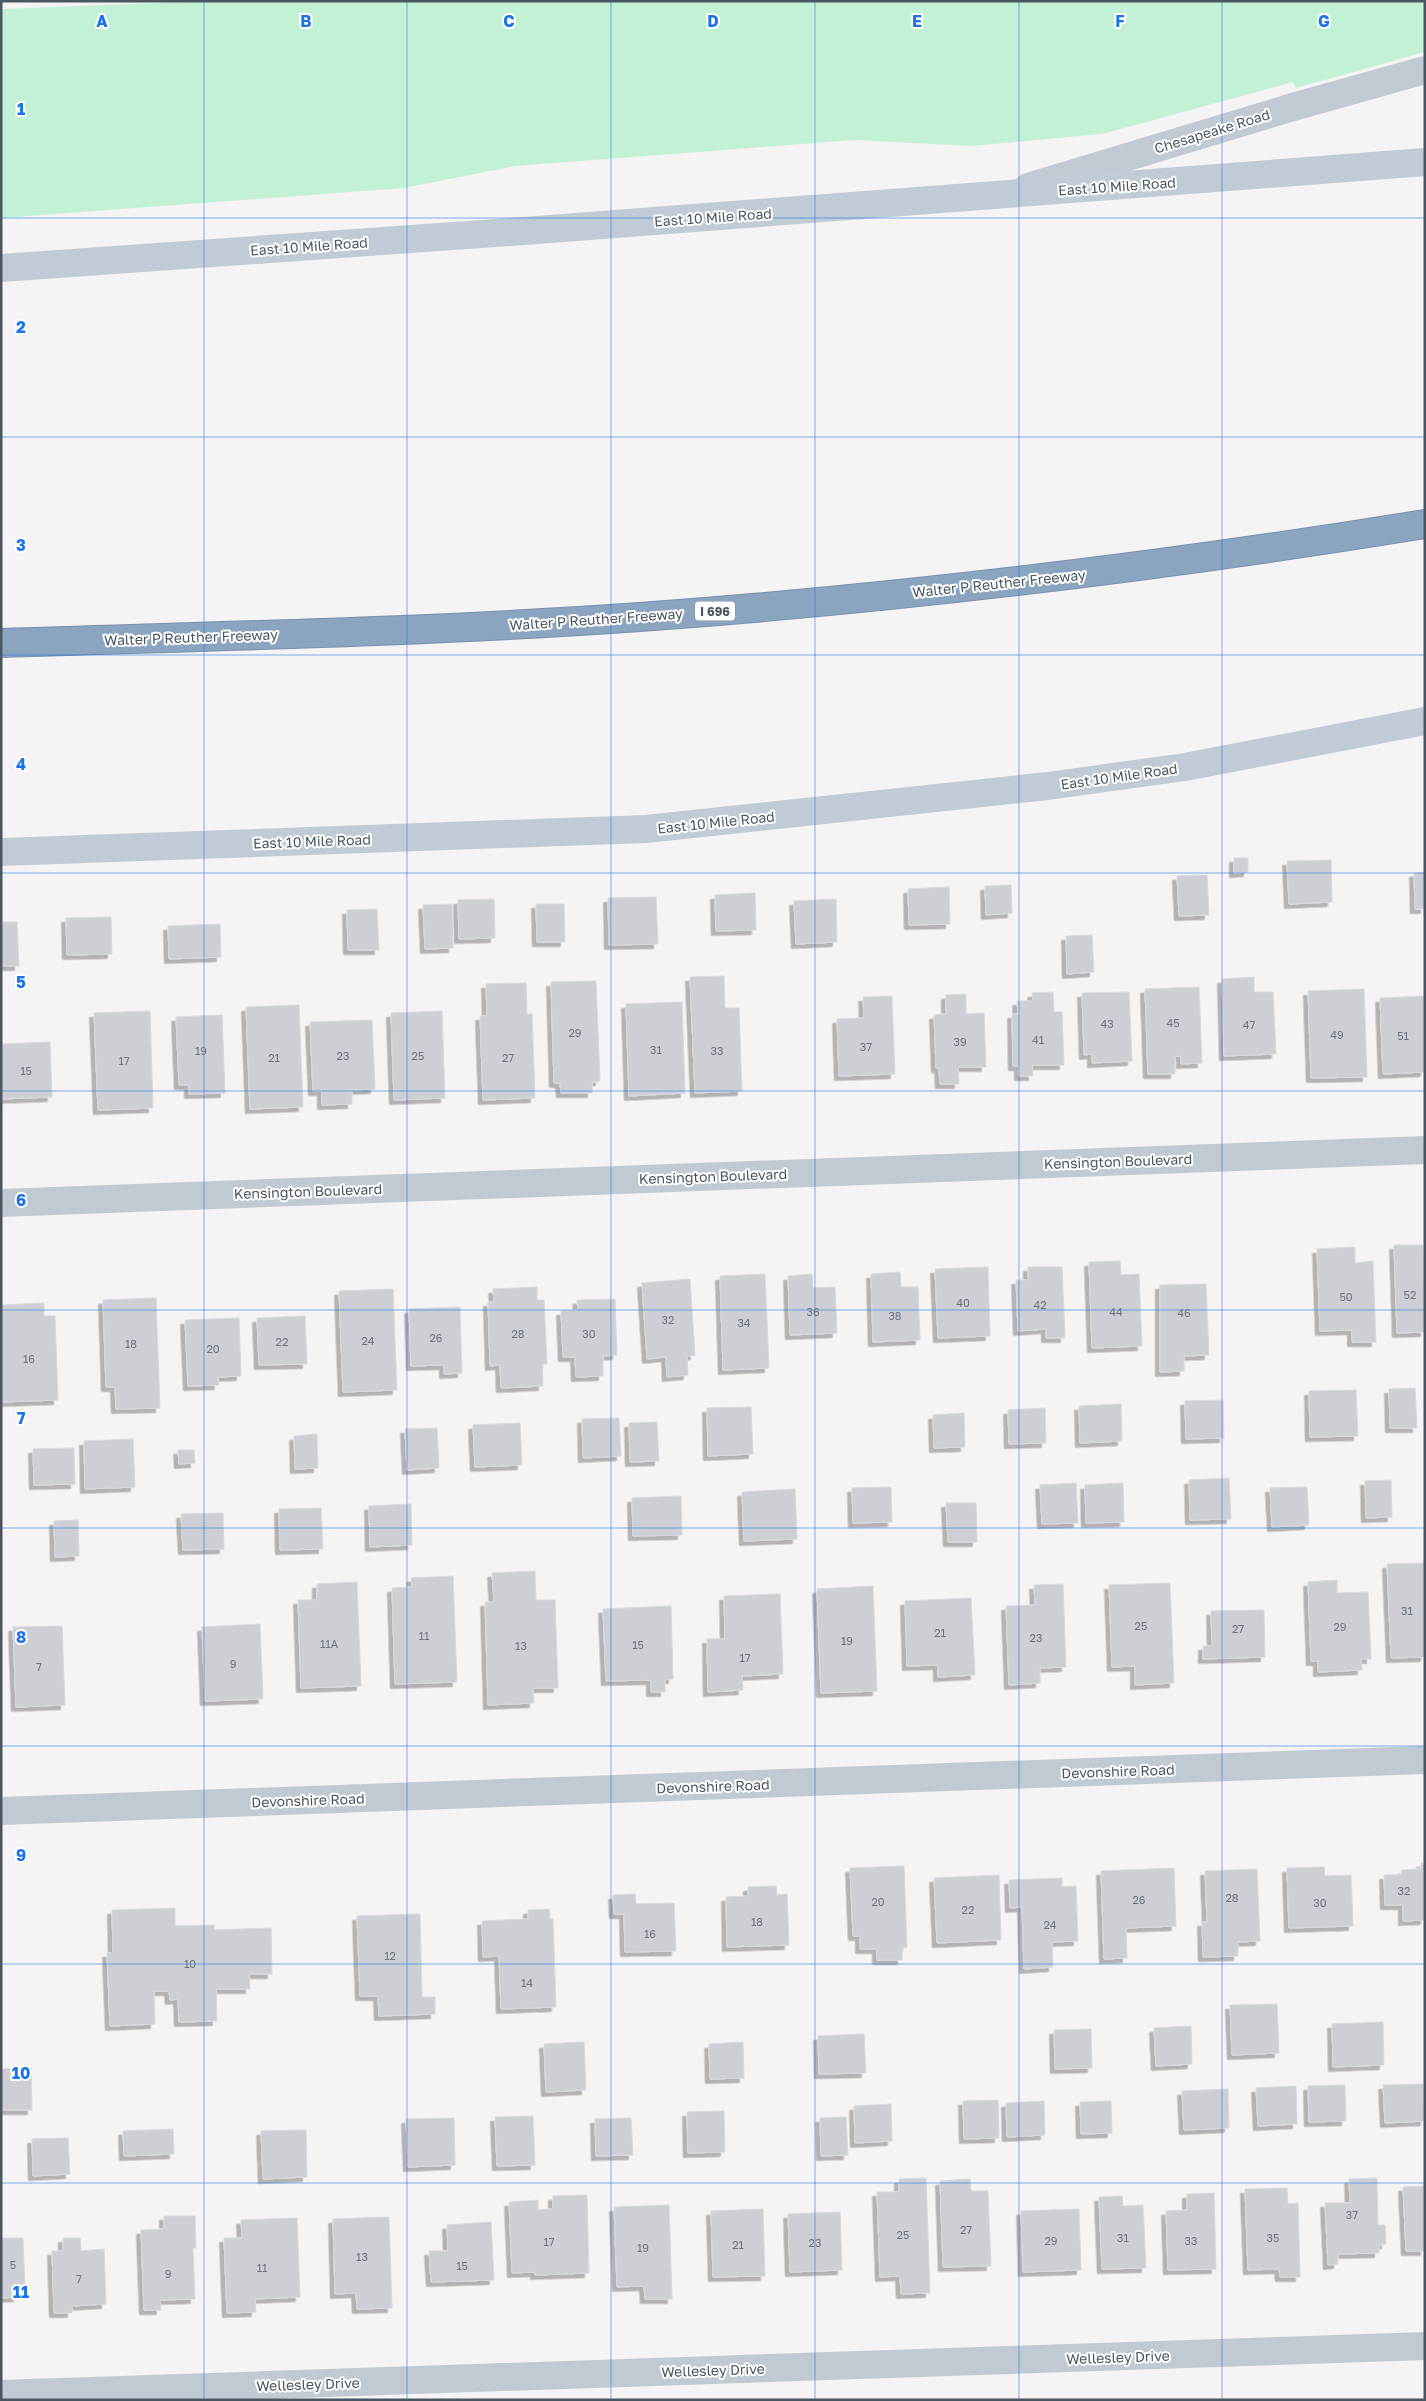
<svg xmlns="http://www.w3.org/2000/svg" width="1426" height="2401" font-family="'Golos Text',sans-serif">
  <style>
    .green { fill: #c3f1d5 }
    .building { fill: #cdcfd5; stroke: #d7d9de; filter: url(#shadow) }
    .lines { fill: none; stroke-linecap: round; stroke-linejoin: round }
    .highway-casing { stroke: #7690ad; stroke-width: 30 }
    .street { stroke: #c1cad2; stroke-width: 28 }
    .secondary { stroke: #c1cbd6; stroke-width: 28 }
    .highway { stroke: #8ba5c1; stroke-width: 28 }
    .grid { fill: none; stroke: #1a73e8; stroke-width: 1; stroke-opacity: 0.55 }
    .labels { text-anchor: middle; dominant-baseline: central; stroke-width: 4; stroke-linejoin: round; paint-order: stroke }
    .number-label { font-size: 11px; fill: #6b747e }
    .shield { fill: #fff; stroke: #808990; stroke-width: 1 }
    .shield-label { font-size: 12px; font-weight: bold; fill: #4a5661 }
    .street-label { font-size: 14px; fill: #4a5661; stroke: #fff }
    .grid-label { font-size: 16px; text-anchor: middle; font-weight: bold; fill: #1a73e8; stroke: #fff; stroke-width: 4; stroke-linejoin: round; paint-order: stroke }
  </style>
  <defs>
    <filter id="shadow"><feDropShadow dx="-4.5" dy="4.5" stdDeviation="0" flood-color="#0004"/></filter>
  </defs>
  <rect width="100%" height="100%" fill="#f5f3f3"/>
  <polygon class="green" points="208,1 1425,1 1425,52 1296,88 1293,82 1102,134 971,146 854,140 515,166 404,188 1,218 1,9"/>
  <g class="building">
    <polygon points="1234,858 1248,858 1248,872 1234,873"/>
    <polygon points="1331,860 1332,902 1289,904 1287,861"/>
    <polygon points="1425,872 1425,909 1415,909 1414,873"/>
    <polygon points="1207,875 1209,915 1179,916 1177,876"/>
    <polygon points="1011,885 1012,913 986,915 985,886"/>
    <polygon points="949,887 950,924 909,925 908,889"/>
    <polygon points="755,893 756,930 716,931 715,895"/>
    <polygon points="656,897 658,944 609,945 608,898"/>
    <polygon points="494,899 495,938 459,939 458,900"/>
    <polygon points="836,899 837,942 796,944 794,901"/>
    <polygon points="452,904 453,948 425,949 423,905"/>
    <polygon points="536,904 564,904 565,942 537,942"/>
    <polygon points="377,909 379,950 348,950 347,910"/>
    <polygon points="111,917 112,954 67,955 66,918"/>
    <polygon points="1,922 17,922 19,966 1,966"/>
    <polygon points="220,924 221,957 169,959 168,926"/>
    <polygon points="1092,935 1094,972 1067,974 1066,936"/>
    <polygon points="724,976 725,1008 739,1008 742,1091 695,1093 690,977"/>
    <polygon points="1254,977 1254,992 1273,992 1276,1054 1224,1056 1222,979"/>
    <polygon points="596,981 600,1081 592,1082 592,1093 561,1093 560,1083 554,1083 551,982"/>
    <polygon points="526,983 527,1014 532,1014 535,1098 483,1100 480,1016 487,1016 486,984"/>
    <polygon points="1199,987 1202,1063 1181,1064 1181,1056 1175,1056 1175,1074 1148,1074 1145,989"/>
    <polygon points="1364,989 1367,1077 1311,1078 1308,991"/>
    <polygon points="1053,992 1054,1012 1062,1012 1064,1065 1032,1065 1033,1076 1019,1076 1019,1066 1013,1066 1012,1014 1018,1014 1017,1001 1033,1001 1032,993"/>
    <polygon points="1129,992 1132,1061 1092,1063 1092,1054 1084,1055 1082,993"/>
    <polygon points="966,994 966,1014 984,1013 986,1067 958,1067 959,1084 940,1084 939,1068 936,1068 934,1015 946,1014 946,995"/>
    <polygon points="892,996 895,1074 839,1076 837,1019 864,1018 863,997"/>
    <polygon points="1425,996 1425,1072 1383,1074 1380,998"/>
    <polygon points="682,1002 685,1093 629,1096 626,1004"/>
    <polygon points="299,1005 303,1107 250,1109 246,1007"/>
    <polygon points="150,1011 153,1108 98,1110 94,1013"/>
    <polygon points="442,1011 445,1098 394,1100 391,1013"/>
    <polygon points="222,1015 225,1093 189,1094 189,1085 179,1085 176,1017"/>
    <polygon points="372,1020 375,1089 352,1090 352,1104 322,1105 322,1091 313,1091 310,1022"/>
    <polygon points="50,1042 52,1097 1,1099 1,1044"/>
    <polygon points="1394,1245 1423,1245 1425,1332 1397,1333"/>
    <polygon points="1355,1247 1355,1263 1373,1261 1376,1342 1352,1342 1352,1330 1320,1331 1317,1249"/>
    <polygon points="1120,1261 1121,1275 1139,1274 1142,1346 1092,1348 1089,1262"/>
    <polygon points="988,1267 990,1336 938,1338 935,1269"/>
    <polygon points="1028,1267 1062,1267 1065,1338 1046,1338 1046,1329 1018,1331 1016,1280 1028,1280"/>
    <polygon points="900,1272 901,1287 918,1287 920,1340 873,1342 871,1274"/>
    <polygon points="765,1274 769,1368 723,1370 720,1276"/>
    <polygon points="812,1274 813,1288 835,1287 837,1333 790,1335 788,1276"/>
    <polygon points="690,1279 695,1355 687,1356 688,1375 667,1377 666,1357 647,1359 642,1283"/>
    <polygon points="1206,1284 1209,1355 1184,1356 1184,1371 1160,1372 1160,1285"/>
    <polygon points="537,1287 537,1300 544,1300 547,1364 542,1364 543,1386 501,1388 500,1365 490,1366 488,1302 494,1302 493,1289"/>
    <polygon points="393,1289 397,1390 343,1392 339,1291"/>
    <polygon points="156,1298 160,1408 116,1409 115,1387 106,1387 103,1300"/>
    <polygon points="615,1299 617,1355 603,1356 603,1376 576,1377 575,1357 563,1357 561,1311 578,1310 577,1300"/>
    <polygon points="44,1303 44,1316 55,1316 58,1400 1,1402 1,1305"/>
    <polygon points="460,1307 462,1373 444,1374 444,1365 411,1366 409,1309"/>
    <polygon points="305,1316 307,1364 259,1365 257,1318"/>
    <polygon points="239,1318 241,1376 218,1377 219,1385 188,1386 185,1320"/>
    <polygon points="1415,1388 1417,1428 1390,1428 1389,1389"/>
    <polygon points="1356,1390 1358,1436 1310,1437 1309,1391"/>
    <polygon points="1223,1400 1224,1438 1186,1439 1185,1401"/>
    <polygon points="1121,1404 1122,1441 1080,1443 1079,1406"/>
    <polygon points="751,1407 753,1454 708,1456 707,1408"/>
    <polygon points="1045,1408 1046,1443 1009,1444 1008,1410"/>
    <polygon points="964,1413 965,1447 934,1448 933,1415"/>
    <polygon points="619,1418 621,1456 583,1458 582,1419"/>
    <polygon points="657,1422 659,1461 630,1462 629,1423"/>
    <polygon points="520,1423 522,1465 475,1467 473,1425"/>
    <polygon points="437,1428 439,1468 407,1470 405,1429"/>
    <polygon points="317,1434 318,1468 295,1469 294,1436"/>
    <polygon points="133,1439 135,1487 85,1489 84,1441"/>
    <polygon points="74,1448 75,1484 34,1485 33,1449"/>
    <polygon points="178,1450 194,1450 195,1463 179,1464"/>
    <polygon points="1229,1478 1231,1519 1190,1520 1189,1480"/>
    <polygon points="1391,1480 1392,1517 1366,1518 1365,1481"/>
    <polygon points="1076,1483 1078,1523 1042,1524 1040,1485"/>
    <polygon points="1123,1483 1124,1522 1086,1523 1085,1485"/>
    <polygon points="891,1487 892,1522 853,1523 852,1488"/>
    <polygon points="1307,1487 1309,1525 1272,1527 1270,1488"/>
    <polygon points="795,1489 797,1539 744,1541 742,1492"/>
    <polygon points="681,1496 682,1535 633,1536 632,1498"/>
    <polygon points="946,1503 976,1503 977,1542 948,1542"/>
    <polygon points="411,1504 412,1545 370,1547 369,1506"/>
    <polygon points="321,1508 323,1549 280,1550 279,1509"/>
    <polygon points="223,1513 224,1549 183,1550 181,1514"/>
    <polygon points="78,1520 79,1556 55,1557 54,1521"/>
    <polygon points="1425,1563 1425,1657 1391,1658 1387,1564"/>
    <polygon points="535,1571 536,1600 555,1600 558,1688 533,1688 534,1703 488,1705 485,1602 494,1602 492,1573"/>
    <polygon points="453,1576 457,1682 395,1684 392,1588 412,1587 411,1578"/>
    <polygon points="1337,1580 1337,1593 1368,1592 1371,1659 1361,1659 1362,1670 1318,1672 1318,1661 1311,1661 1308,1582"/>
    <polygon points="357,1582 361,1686 301,1688 298,1600 317,1600 317,1584"/>
    <polygon points="1170,1583 1174,1683 1135,1685 1135,1666 1112,1667 1109,1585"/>
    <polygon points="1063,1584 1066,1667 1040,1668 1040,1683 1009,1685 1006,1606 1035,1605 1034,1585"/>
    <polygon points="873,1586 877,1691 821,1693 817,1589"/>
    <polygon points="780,1594 783,1674 742,1676 743,1690 708,1692 707,1639 725,1639 724,1596"/>
    <polygon points="971,1598 975,1675 938,1677 938,1665 907,1666 905,1601"/>
    <polygon points="671,1606 673,1679 665,1679 665,1692 651,1692 651,1680 606,1681 603,1609"/>
    <polygon points="1264,1610 1265,1657 1203,1659 1203,1646 1212,1646 1211,1611"/>
    <polygon points="260,1624 263,1699 205,1701 202,1627"/>
    <polygon points="62,1626 65,1705 16,1707 13,1627"/>
    <polygon points="1421,1863 1425,1863 1425,1920 1403,1921 1403,1905 1385,1905 1384,1875 1402,1875 1402,1870 1421,1869"/>
    <polygon points="904,1866 907,1947 902,1948 902,1960 877,1960 877,1949 860,1949 860,1936 853,1936 850,1868"/>
    <polygon points="1324,1867 1325,1876 1351,1875 1353,1926 1289,1928 1287,1868"/>
    <polygon points="1174,1868 1176,1926 1126,1928 1127,1958 1104,1959 1101,1871"/>
    <polygon points="1257,1869 1260,1941 1238,1942 1238,1956 1203,1957 1202,1922 1207,1922 1205,1871"/>
    <polygon points="999,1875 1001,1940 937,1943 934,1878"/>
    <polygon points="1062,1878 1062,1887 1076,1886 1078,1941 1052,1942 1053,1967 1024,1969 1022,1907 1010,1908 1009,1880"/>
    <polygon points="776,1886 777,1895 787,1894 789,1945 727,1947 726,1897 748,1896 748,1887"/>
    <polygon points="635,1894 636,1904 674,1903 676,1951 625,1952 624,1914 614,1914 613,1895"/>
    <polygon points="175,1908 175,1926 214,1925 214,1930 271,1928 272,1974 249,1974 250,1989 216,1989 217,2021 179,2022 178,1999 170,2000 169,1991 154,1991 155,2024 110,2026 107,1953 113,1953 112,1910"/>
    <polygon points="549,1909 550,1919 553,1919 556,2007 501,2009 499,1956 483,1957 482,1921 528,1919 528,1910"/>
    <polygon points="420,1914 422,1997 435,1997 435,2014 379,2016 378,1996 360,1996 357,1916"/>
    <polygon points="1277,2004 1279,2053 1232,2055 1230,2005"/>
    <polygon points="1383,2022 1384,2065 1333,2067 1332,2024"/>
    <polygon points="1191,2026 1192,2064 1156,2066 1154,2028"/>
    <polygon points="1091,2029 1092,2068 1055,2069 1054,2030"/>
    <polygon points="864,2034 866,2073 819,2074 818,2036"/>
    <polygon points="584,2042 586,2090 546,2092 544,2044"/>
    <polygon points="743,2042 744,2078 710,2079 709,2044"/>
    <polygon points="31,2068 32,2110 1,2110 1,2069"/>
    <polygon points="1423,2084 1425,2121 1385,2123 1383,2085"/>
    <polygon points="1345,2085 1346,2121 1309,2122 1308,2086"/>
    <polygon points="1296,2086 1297,2124 1258,2126 1256,2088"/>
    <polygon points="1228,2089 1229,2128 1184,2130 1182,2091"/>
    <polygon points="998,2100 999,2138 964,2139 963,2101"/>
    <polygon points="1044,2101 1045,2135 1007,2137 1006,2103"/>
    <polygon points="1111,2101 1112,2133 1081,2134 1080,2102"/>
    <polygon points="891,2104 892,2141 855,2143 854,2106"/>
    <polygon points="724,2111 725,2152 688,2153 687,2112"/>
    <polygon points="533,2116 535,2165 497,2166 495,2117"/>
    <polygon points="846,2117 848,2155 821,2156 820,2118"/>
    <polygon points="454,2118 455,2165 408,2167 406,2119"/>
    <polygon points="631,2118 633,2155 596,2156 595,2119"/>
    <polygon points="173,2129 174,2154 124,2156 123,2131"/>
    <polygon points="306,2130 307,2177 263,2179 261,2131"/>
    <polygon points="68,2138 70,2174 33,2176 32,2139"/>
    <polygon points="926,2178 930,2293 901,2294 900,2276 880,2277 877,2192 899,2192 899,2179"/>
    <polygon points="1377,2178 1378,2225 1385,2225 1386,2244 1379,2245 1379,2253 1338,2254 1338,2264 1328,2265 1325,2203 1350,2203 1349,2179"/>
    <polygon points="970,2179 971,2191 988,2191 991,2266 943,2267 940,2181"/>
    <polygon points="1425,2186 1425,2251 1406,2251 1403,2187"/>
    <polygon points="1287,2188 1288,2204 1298,2203 1300,2277 1280,2277 1279,2269 1248,2270 1245,2189"/>
    <polygon points="1214,2193 1216,2269 1168,2270 1166,2211 1187,2210 1187,2194"/>
    <polygon points="587,2195 589,2273 535,2275 535,2272 512,2273 509,2202 538,2200 538,2210 553,2209 553,2196"/>
    <polygon points="1122,2196 1123,2206 1143,2205 1146,2268 1102,2269 1099,2197"/>
    <polygon points="669,2205 672,2299 645,2299 644,2286 617,2287 614,2207"/>
    <polygon points="763,2209 765,2276 713,2277 711,2211"/>
    <polygon points="1079,2209 1081,2270 1023,2272 1021,2211"/>
    <polygon points="840,2212 842,2270 790,2272 788,2214"/>
    <polygon points="164,2216 195,2216 196,2248 193,2248 195,2299 160,2300 161,2310 144,2310 141,2230 164,2229"/>
    <polygon points="389,2217 392,2308 357,2309 356,2293 335,2294 333,2219"/>
    <polygon points="297,2218 300,2297 255,2299 256,2312 227,2313 224,2238 242,2238 241,2220"/>
    <polygon points="491,2222 494,2280 431,2282 429,2251 448,2251 447,2225"/>
    <polygon points="1,2238 23,2238 25,2290 18,2290 18,2297 1,2298"/>
    <polygon points="63,2238 80,2238 81,2251 104,2249 106,2304 72,2306 72,2313 54,2313 52,2251 63,2251"/>
  </g>
  <g class="lines">
    <defs>
      <path id="highway" d="M1,643C214,636 428,632 640,617C903,598 1165,566 1425,524"/>
    </defs>
    <use href="#highway" class="highway-casing"/>
    <g class="street">
      <polyline points="1028,187 1293,107 1425,70"/>
      <polyline points="1,1203 1425,1150"/>
      <polyline points="1,1811 1425,1760"/>
      <polyline points="1,2394 1425,2346"/>
    </g>
    <g class="secondary">
      <polyline points="1,268 524,231 1425,162"/>
      <polyline points="1,852 646,829 1048,786 1185,767 1425,721"/>
    </g>
    <use href="#highway" class="highway"/>
  </g>
  <path class="grid" d="M204,1V2400M407,1V2400M611,1V2400M815,1V2400M1019,1V2400M1222,1V2400M1,218H1425M1,437H1425M1,655H1425M1,873H1425M1,1091H1425M1,1310H1425M1,1528H1425M1,1746H1425M1,1964H1425M1,2183H1425"/>
  <g class="labels">
    <g class="number-label">
      <text x="1173" y="1022">45</text>
      <text x="1107" y="1023">43</text>
      <text x="1249" y="1024">47</text>
      <text x="575" y="1032">29</text>
      <text x="1337" y="1034">49</text>
      <text x="1403" y="1035">51</text>
      <text x="1038" y="1039">41</text>
      <text x="960" y="1041">39</text>
      <text x="866" y="1046">37</text>
      <text x="656" y="1049">31</text>
      <text x="201" y="1050">19</text>
      <text x="717" y="1050">33</text>
      <text x="343" y="1055">23</text>
      <text x="418" y="1055">25</text>
      <text x="274" y="1057">21</text>
      <text x="508" y="1057">27</text>
      <text x="124" y="1060">17</text>
      <text x="26" y="1070">15</text>
      <text x="1410" y="1294">52</text>
      <text x="1346" y="1296">50</text>
      <text x="963" y="1302">40</text>
      <text x="1040" y="1304">42</text>
      <text x="813" y="1311">36</text>
      <text x="1116" y="1311">44</text>
      <text x="1184" y="1312">46</text>
      <text x="895" y="1315">38</text>
      <text x="668" y="1319">32</text>
      <text x="744" y="1322">34</text>
      <text x="518" y="1333">28</text>
      <text x="589" y="1333">30</text>
      <text x="436" y="1337">26</text>
      <text x="368" y="1340">24</text>
      <text x="282" y="1341">22</text>
      <text x="131" y="1343">18</text>
      <text x="213" y="1348">20</text>
      <text x="29" y="1358">16</text>
      <text x="1407" y="1610">31</text>
      <text x="1141" y="1625">25</text>
      <text x="1340" y="1626">29</text>
      <text x="1238" y="1628">27</text>
      <text x="940" y="1632">21</text>
      <text x="424" y="1635">11</text>
      <text x="1036" y="1637">23</text>
      <text x="847" y="1640">19</text>
      <text x="329" y="1643">11A</text>
      <text x="638" y="1644">15</text>
      <text x="521" y="1645">13</text>
      <text x="745" y="1657">17</text>
      <text x="233" y="1663">9</text>
      <text x="39" y="1666">7</text>
      <text x="1404" y="1890">32</text>
      <text x="1232" y="1897">28</text>
      <text x="1139" y="1899">26</text>
      <text x="878" y="1901">20</text>
      <text x="1320" y="1902">30</text>
      <text x="968" y="1909">22</text>
      <text x="757" y="1921">18</text>
      <text x="1050" y="1924">24</text>
      <text x="650" y="1933">16</text>
      <text x="390" y="1955">12</text>
      <text x="190" y="1963">10</text>
      <text x="527" y="1982">14</text>
      <text x="1352" y="2214">37</text>
      <text x="966" y="2229">27</text>
      <text x="903" y="2234">25</text>
      <text x="1123" y="2237">31</text>
      <text x="1273" y="2237">35</text>
      <text x="1051" y="2240">29</text>
      <text x="1191" y="2240">33</text>
      <text x="549" y="2241">17</text>
      <text x="815" y="2242">23</text>
      <text x="738" y="2244">21</text>
      <text x="643" y="2247">19</text>
      <text x="362" y="2256">13</text>
      <text x="13" y="2264">5</text>
      <text x="462" y="2265">15</text>
      <text x="262" y="2267">11</text>
      <text x="168" y="2273">9</text>
      <text x="79" y="2278">7</text>
    </g>
    <rect class="shield" x="695" y="601.5" width="40" height="19" rx="4"/>
    <g class="shield-label">
      <text x="715" y="611">I 696</text>
    </g>
    <g class="street-label">
      <text transform="translate(1212 131) rotate(-17)">Chesapeake Road</text>
      <text transform="translate(1117 186) rotate(-4)">East 10 Mile Road</text>
      <text transform="translate(713 217) rotate(-4)">East 10 Mile Road</text>
      <text transform="translate(309 246) rotate(-4)">East 10 Mile Road</text>
      <text transform="translate(999 583) rotate(-6)">Walter P Reuther Freeway</text>
      <text transform="translate(596 619) rotate(-4)">Walter P Reuther Freeway</text>
      <text transform="translate(191 637) rotate(-2)">Walter P Reuther Freeway</text>
      <text transform="translate(1119 776) rotate(-8)">East 10 Mile Road</text>
      <text transform="translate(716 822) rotate(-6)">East 10 Mile Road</text>
      <text transform="translate(312 841) rotate(-2)">East 10 Mile Road</text>
      <text transform="translate(1118 1161) rotate(-2)">Kensington Boulevard</text>
      <text transform="translate(713 1176) rotate(-2)">Kensington Boulevard</text>
      <text transform="translate(308 1191) rotate(-2)">Kensington Boulevard</text>
      <text transform="translate(1118 1771) rotate(-2)">Devonshire Road</text>
      <text transform="translate(713 1786) rotate(-2)">Devonshire Road</text>
      <text transform="translate(308 1800) rotate(-2)">Devonshire Road</text>
      <text transform="translate(1118 2357) rotate(-2)">Wellesley Drive</text>
      <text transform="translate(713 2370) rotate(-2)">Wellesley Drive</text>
      <text transform="translate(308 2384) rotate(-2)">Wellesley Drive</text>
    </g>
  </g>
  <g class="grid-label">
    <text x="102" y="27">A</text>
    <text x="306" y="27">B</text>
    <text x="509" y="27">C</text>
    <text x="713" y="27">D</text>
    <text x="917" y="27">E</text>
    <text x="1120" y="27">F</text>
    <text x="1324" y="27">G</text>
    <text x="21" y="115">1</text>
    <text x="21" y="333">2</text>
    <text x="21" y="551">3</text>
    <text x="21" y="770">4</text>
    <text x="21" y="988">5</text>
    <text x="21" y="1206">6</text>
    <text x="21" y="1424">7</text>
    <text x="21" y="1643">8</text>
    <text x="21" y="1861">9</text>
    <text x="21" y="2079">10</text>
    <text x="21" y="2298">11</text>
  </g>
  <rect width="1426" height="2401" fill="none" stroke="#4a5661" stroke-width="5"/>
</svg>
